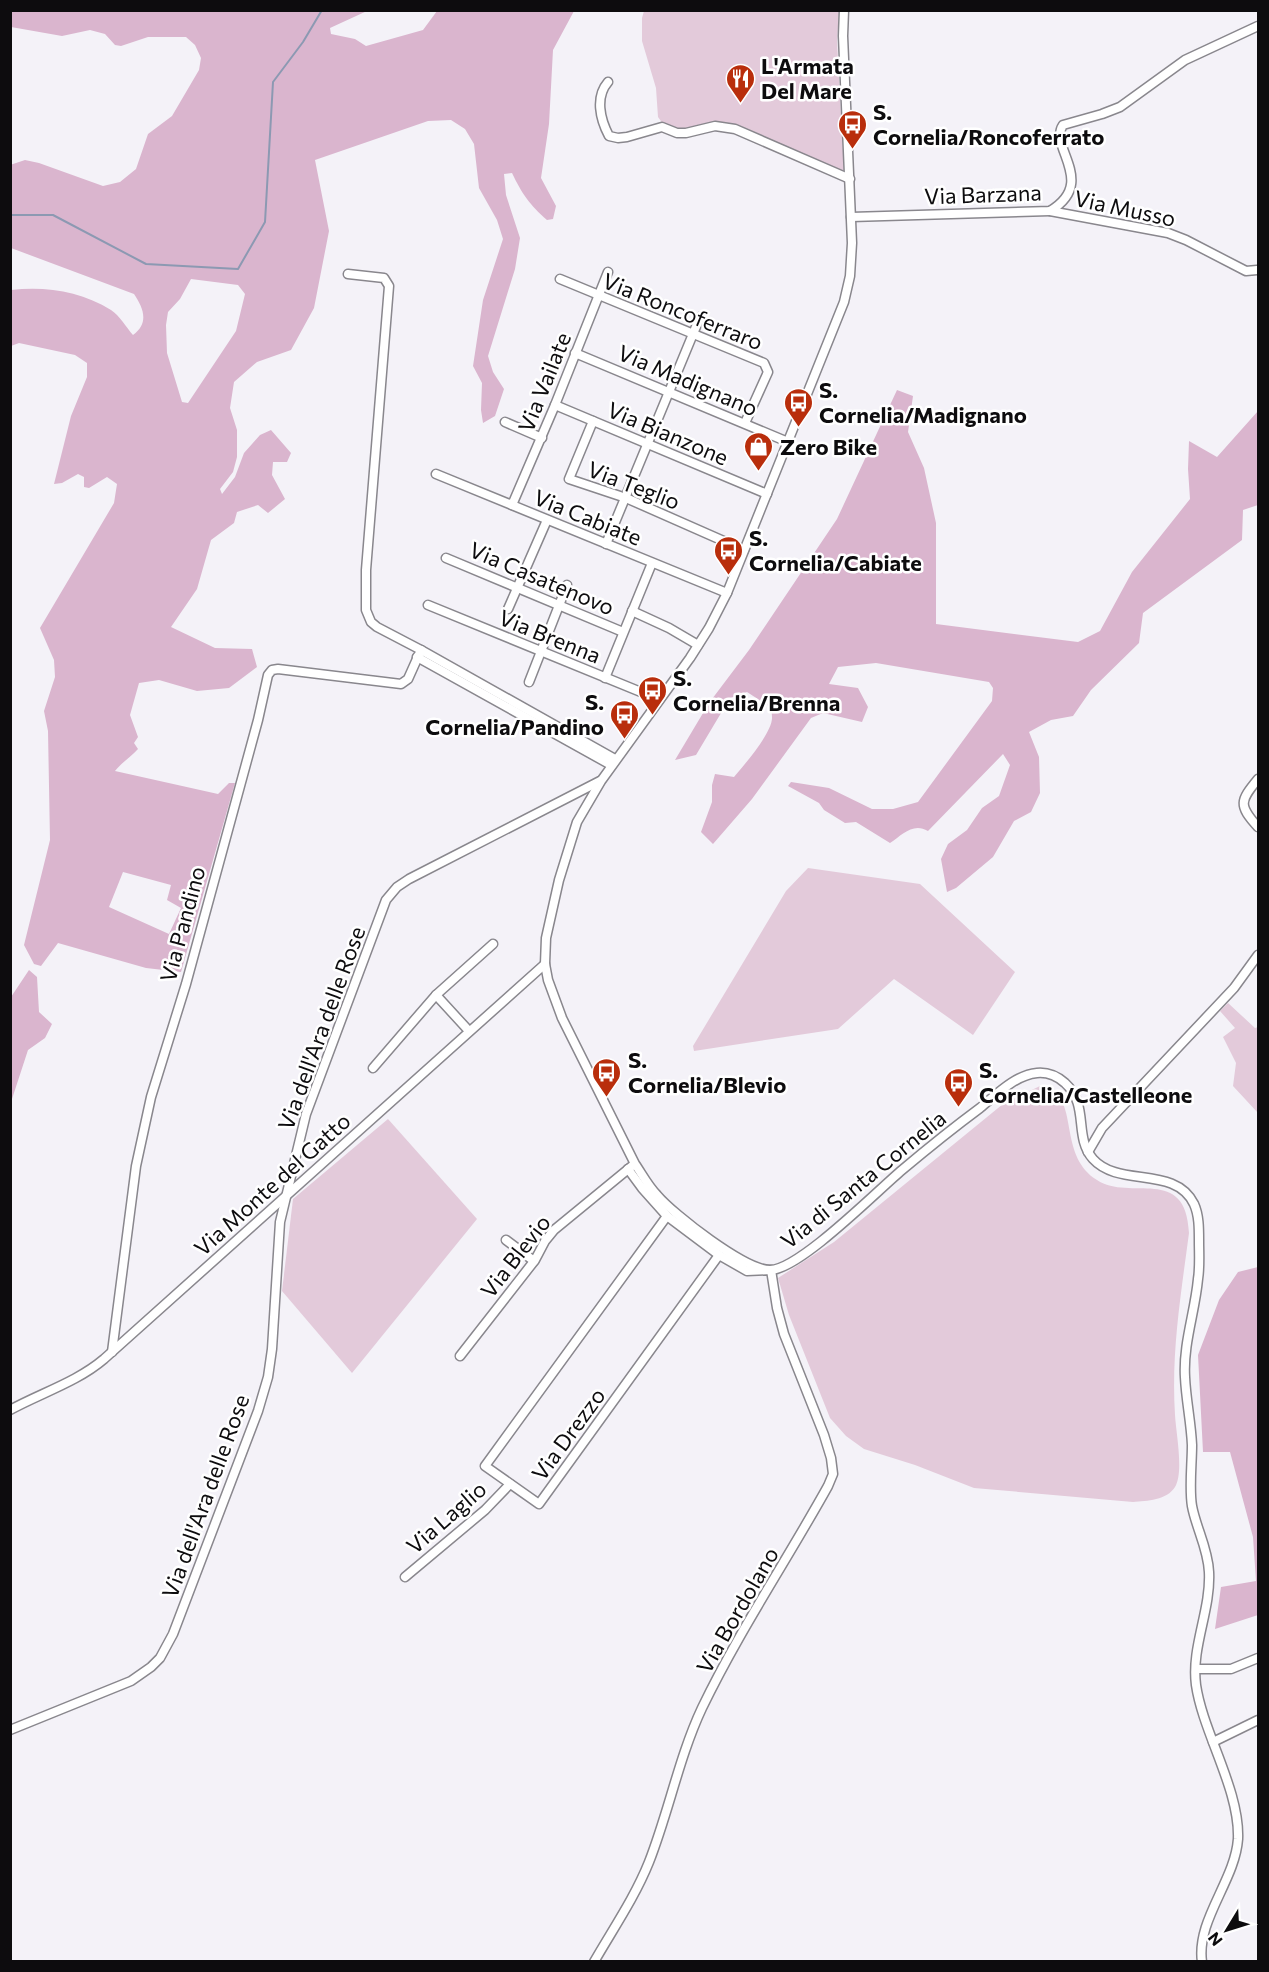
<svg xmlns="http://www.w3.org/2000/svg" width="1269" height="1972" font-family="Commissioner,sans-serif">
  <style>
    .green { fill: #e3cada }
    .forest { fill: #dab5ce; fill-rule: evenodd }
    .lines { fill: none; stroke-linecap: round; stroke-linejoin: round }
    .stream { stroke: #8c99b2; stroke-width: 2 }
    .minor-casing { stroke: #89878d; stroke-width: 11 }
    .minor { stroke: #fff; stroke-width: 8 }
    .labels { text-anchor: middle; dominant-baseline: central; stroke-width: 5; stroke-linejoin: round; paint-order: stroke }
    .poi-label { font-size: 22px; font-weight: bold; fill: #0d0c0e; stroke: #fff; text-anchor: start }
    .street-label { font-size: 22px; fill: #0d0c0e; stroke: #fff }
  </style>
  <rect width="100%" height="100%" fill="#f4f2f8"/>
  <g class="green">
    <polygon points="644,11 839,11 837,41 844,172 743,127 725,123 678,131 663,124 658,117 656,88 642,41 642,18"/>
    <polygon points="808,868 920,884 1015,972 973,1035 894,979 838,1029 694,1051 693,1046 786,891"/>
    <polygon points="1228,1003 1255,1028 1258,1027 1258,1113 1233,1086 1236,1063 1223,1037 1235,1028 1220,1011"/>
    <path d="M1040,1086C1044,1088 1049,1089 1053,1091C1077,1107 1060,1157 1097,1180C1130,1202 1186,1164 1189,1233C1181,1294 1171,1353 1175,1415C1176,1433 1184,1473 1175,1487C1167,1500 1147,1501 1133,1502L974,1488L915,1465L864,1449L846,1436L830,1418L789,1315L778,1278L834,1242L1003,1104Z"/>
    <polygon points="388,1119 477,1219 352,1373 282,1291 293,1199"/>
  </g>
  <g class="forest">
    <path d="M11,10L367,11L330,28L331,34L355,39L366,46L423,30L437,11H574L553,50L549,124L541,178L556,206L553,219L547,220C530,205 522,194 512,173L504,174L506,195L520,238L515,269L488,356L493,372L504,389L495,416L483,423L481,410L482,383L473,366L483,300L503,239L497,220L479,188L474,144L465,129L451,120L428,121L315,160L329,231L314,308L291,350L257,362L234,382L230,408L237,430V457L233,472L220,489L222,494L235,477L244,453L260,435L271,430L291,453L287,462H273L272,475L285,499L268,513L258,505L237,512L234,523L211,540L197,589L171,627L215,648L252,649L257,667L229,688L197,691L159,680L139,683L130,715L138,737L134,743L138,749C130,758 122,762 115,771L218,794L229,783H235L181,972L146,968L58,943L41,966L34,964L24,945L50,840L48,731L44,711L55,677L54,660L40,628L114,503L117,484L107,477L89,488L84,487V477L78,474L62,483L54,484L71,416L87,377V363L75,355L19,343L11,346V290C45,286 81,291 111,310C120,316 126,327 133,335C149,323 144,309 134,294L11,248L10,165L25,160L39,163L103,186L120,182L136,169L148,134L172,116L199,70L201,58L195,45L186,37H148L121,46L115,45L105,34L90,30L62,36L11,27ZM191,279L238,285L245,294L236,331L188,403L182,402L167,353L166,325L168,312L180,299ZM123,872L171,885L167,900L181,908L169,934L109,907Z"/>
    <path d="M897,390L913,396L908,432L924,468L936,523V624L1078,642L1100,631L1132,572L1190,499L1188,469L1189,441L1217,457L1258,411V505L1243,510L1242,540L1143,613L1139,643L1091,690L1073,716L1051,720L1029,732L1039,757L1040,793L1031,812L1014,821L993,857L956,888L947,892L941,859L948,844L967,830L982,808L999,796L1010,765L1003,754L928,831C913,822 902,835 890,843L856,822L845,823L824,810L819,803L788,786L791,782L829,788L872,809H893L918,802L992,701L993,688L989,682L876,663L838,667L829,684L858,688L868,707L862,722L823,713L811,718L752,799L713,844L701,832L712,802V785L715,774L734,777C744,765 773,732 772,717C772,713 771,710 770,707L747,692L730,698L696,755L675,760L709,703L749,650L837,519Z"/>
    <polygon points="29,970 37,977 39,1012 52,1024 45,1038 28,1050 11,1102 11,997"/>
    <polygon points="1258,1267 1258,1615 1215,1629 1221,1587 1256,1581 1253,1537 1230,1452 1203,1452 1198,1355 1219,1300 1238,1272"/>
  </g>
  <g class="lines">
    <polyline class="stream" points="10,215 53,215 146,264 238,269 265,222 273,82 303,42 322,10"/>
    <defs>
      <g id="minor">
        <path d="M844,10L843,36L852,243L850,276L844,302L727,593L709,628L690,658L601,781L577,822L559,880L546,938L545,964L548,980L562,1018L635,1164C642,1174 648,1186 657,1195C674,1215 745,1270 770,1270C799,1270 877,1191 902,1170C927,1149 953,1128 980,1108C996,1095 1015,1075 1037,1073C1048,1072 1057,1076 1065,1083C1090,1106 1073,1136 1093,1159C1119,1188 1175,1165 1194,1204C1199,1215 1199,1228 1199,1241C1199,1253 1200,1267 1198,1279C1195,1312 1183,1344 1185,1377C1186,1400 1191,1422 1192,1445C1192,1464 1189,1488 1192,1506C1196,1528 1208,1548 1209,1572C1211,1610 1191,1647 1196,1685C1203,1733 1240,1790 1238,1839C1235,1881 1196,1920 1202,1962"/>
        <path d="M608,82C595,97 600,119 609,136L618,138L627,137L662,127L677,133H686L715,126L735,129L850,179"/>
        <polyline points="1050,211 1168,233 1186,240 1246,271 1257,270"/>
        <path d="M851,217L1050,211C1098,182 1048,147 1063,125L1102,114L1120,107L1185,60L1258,26"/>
        <polyline points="348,274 384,278 389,286 366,570 366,610 371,622 377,627 421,650 615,759"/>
        <polyline points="560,279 764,363 768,372 745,423"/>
        <polyline points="575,353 788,442"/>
        <polyline points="555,405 767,494"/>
        <polyline points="593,421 569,479 626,498 744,550"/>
        <polyline points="505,422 542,438"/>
        <polyline points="436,474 727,593"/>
        <polyline points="512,505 555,405 608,272"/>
        <polyline points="606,544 700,317"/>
        <polyline points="446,558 623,632"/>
        <polyline points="428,605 658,699"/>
        <polyline points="508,609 547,520"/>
        <polyline points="632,611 669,628 698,645"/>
        <polyline points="417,657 611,765"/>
        <polyline points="605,678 652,563"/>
        <polyline points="529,682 567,585"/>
        <path d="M1258,779C1240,801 1238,805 1258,827"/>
        <polyline points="436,995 469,1031"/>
        <polyline points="373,1068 436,995 493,944"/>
        <polyline points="1088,1152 1102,1128 1234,988 1258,955"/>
        <polyline points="667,1216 485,1466 539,1504 719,1255"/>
        <polyline points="506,1240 534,1261"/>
        <polyline points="112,1352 136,1166 151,1097 186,984 258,720 268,675 272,670 278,669 401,684 408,679 421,650"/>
        <polyline points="460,1356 535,1260 545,1241 554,1230 632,1166"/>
        <path d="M10,1410C41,1393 77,1382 104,1359L545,964"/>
        <polyline points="405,1577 485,1510 510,1484"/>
        <polyline points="1196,1669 1231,1669 1258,1658"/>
        <polyline points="10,1730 131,1681 151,1667 160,1658 173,1634 258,1411 268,1377 272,1349 280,1222 306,1114 386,900 397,887 409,879 600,781"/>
        <polyline points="1213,1742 1258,1720"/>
        <path d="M594,1962C613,1929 635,1897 649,1862C669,1811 679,1757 702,1708C739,1631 787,1560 828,1486L833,1474L831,1458L824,1435L784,1334L777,1308L771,1270L747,1271L719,1255L667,1216L642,1188L628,1169"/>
      </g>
    </defs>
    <use href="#minor" class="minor-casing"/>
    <use href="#minor" class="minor"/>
  </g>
  <defs>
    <symbol id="restaurant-pin" viewBox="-11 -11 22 30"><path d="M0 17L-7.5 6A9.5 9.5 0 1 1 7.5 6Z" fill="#b92e0c" stroke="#fff"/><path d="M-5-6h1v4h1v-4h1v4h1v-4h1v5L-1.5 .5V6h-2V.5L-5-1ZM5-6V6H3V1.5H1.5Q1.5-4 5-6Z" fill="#fff"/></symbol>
    <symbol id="bus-pin" viewBox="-11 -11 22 30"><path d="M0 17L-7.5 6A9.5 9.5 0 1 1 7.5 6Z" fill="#b92e0c" stroke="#fff"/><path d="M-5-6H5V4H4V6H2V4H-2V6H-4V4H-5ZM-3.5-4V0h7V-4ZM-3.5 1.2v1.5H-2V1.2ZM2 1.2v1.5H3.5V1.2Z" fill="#fff"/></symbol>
    <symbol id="shop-pin" viewBox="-11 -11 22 30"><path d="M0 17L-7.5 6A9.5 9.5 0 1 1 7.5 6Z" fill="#b92e0c" stroke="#fff"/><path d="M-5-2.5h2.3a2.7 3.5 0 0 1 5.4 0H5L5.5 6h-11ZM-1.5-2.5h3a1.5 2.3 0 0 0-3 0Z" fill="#fff"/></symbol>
  </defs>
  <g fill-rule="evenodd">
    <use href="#restaurant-pin" x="724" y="62" width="33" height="45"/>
    <use href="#bus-pin" x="836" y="108" width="33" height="45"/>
    <use href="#bus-pin" x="782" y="386" width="33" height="45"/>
    <use href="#shop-pin" x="742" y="430" width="33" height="45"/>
    <use href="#bus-pin" x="712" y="534" width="33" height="45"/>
    <use href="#bus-pin" x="636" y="674" width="33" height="45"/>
    <use href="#bus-pin" x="608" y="698" width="33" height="45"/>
    <use href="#bus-pin" x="590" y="1056" width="33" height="45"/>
    <use href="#bus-pin" x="942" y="1066" width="33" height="45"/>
  </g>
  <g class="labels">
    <g class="poi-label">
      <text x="761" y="65">L'Armata<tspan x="761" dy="25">Del Mare</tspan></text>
      <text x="873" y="111">S.<tspan x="873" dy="25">Cornelia/Roncoferrato</tspan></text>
      <text x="819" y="389">S.<tspan x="819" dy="25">Cornelia/Madignano</tspan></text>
      <text x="780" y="446">Zero Bike</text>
      <text x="749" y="537">S.<tspan x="749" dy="25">Cornelia/Cabiate</tspan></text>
      <text x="673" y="677">S.<tspan x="673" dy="25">Cornelia/Brenna</tspan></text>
      <text x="604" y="701" text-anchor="end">S.<tspan x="604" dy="25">Cornelia/Pandino</tspan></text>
      <text x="628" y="1059">S.<tspan x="628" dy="25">Cornelia/Blevio</tspan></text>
      <text x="979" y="1069">S.<tspan x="979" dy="25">Cornelia/Castelleone</tspan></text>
    </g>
    <g class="street-label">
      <text transform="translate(983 194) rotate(-2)">Via Barzana</text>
      <text transform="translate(1125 208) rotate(12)">Via Musso</text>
      <text transform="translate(683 311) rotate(22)">Via Roncoferraro</text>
      <text transform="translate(688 380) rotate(23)">Via Madignano</text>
      <text transform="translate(544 382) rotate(-68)">Via Vailate</text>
      <text transform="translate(668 433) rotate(23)">Via Bianzone</text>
      <text transform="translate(634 485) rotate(21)">Via Teglio</text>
      <text transform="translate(588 517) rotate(22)">Via Cabiate</text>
      <text transform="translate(542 578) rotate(23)">Via Casatenovo</text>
      <text transform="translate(550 636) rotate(22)">Via Brenna</text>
      <text transform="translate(182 924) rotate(-75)">Via Pandino</text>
      <text transform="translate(321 1028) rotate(-70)">Via dell'Ara delle Rose</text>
      <text transform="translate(863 1179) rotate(-39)">Via di Santa Cornelia</text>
      <text transform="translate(272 1184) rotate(-42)">Via Monte del Gatto</text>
      <text transform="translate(515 1256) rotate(-52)">Via Blevio</text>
      <text transform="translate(568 1434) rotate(-54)">Via Drezzo</text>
      <text transform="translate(205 1496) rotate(-70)">Via dell'Ara delle Rose</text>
      <text transform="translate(446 1517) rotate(-41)">Via Laglio</text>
      <text transform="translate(737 1610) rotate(-60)">Via Bordolano</text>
    </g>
  </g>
  <rect width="1269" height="1972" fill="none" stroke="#0d0c0e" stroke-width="24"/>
  <g transform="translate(1227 1930) rotate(232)" stroke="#ffffff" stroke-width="4.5" paint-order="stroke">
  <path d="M0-4.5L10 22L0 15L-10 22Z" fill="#0d0c0e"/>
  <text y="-9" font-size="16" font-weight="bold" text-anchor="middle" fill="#0d0c0e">N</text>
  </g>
</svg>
